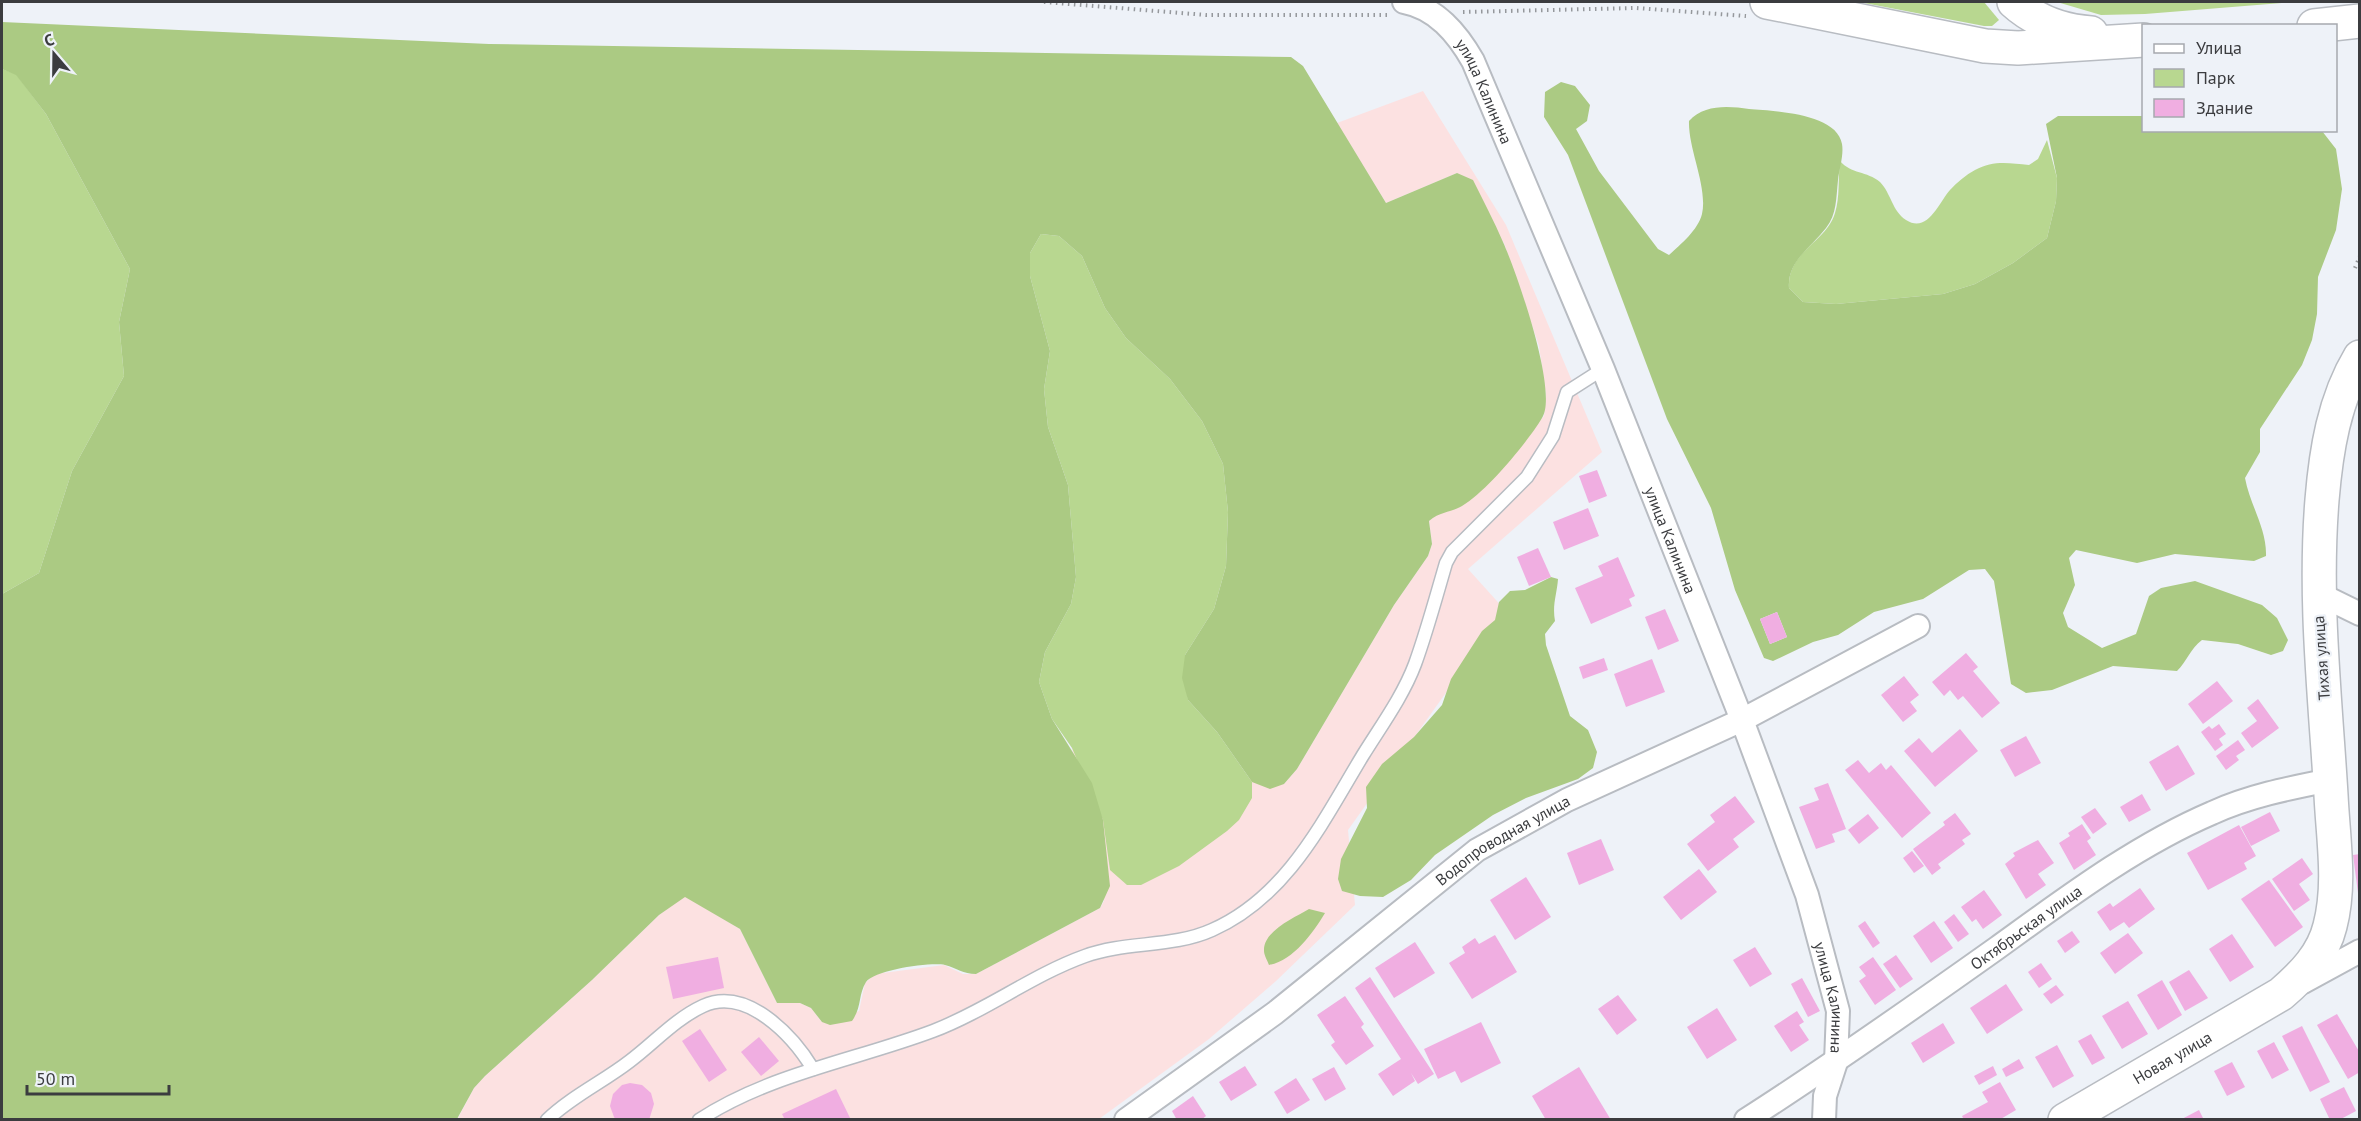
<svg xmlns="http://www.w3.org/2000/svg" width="2361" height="1121" font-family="'PT Sans',sans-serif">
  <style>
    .industrial { fill: #fce1e1 }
    .green { fill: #b8d790 }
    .forest { fill: #abca83; fill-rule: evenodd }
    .building { fill: #f0aee1 }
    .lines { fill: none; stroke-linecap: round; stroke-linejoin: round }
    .lane-casing { stroke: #b8bcc2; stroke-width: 15 }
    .street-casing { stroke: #b8bcc2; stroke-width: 26 }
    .secondary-casing { stroke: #b8bcc2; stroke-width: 36 }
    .primary-casing { stroke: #b8bcc2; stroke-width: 36 }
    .path { stroke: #95989c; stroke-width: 4; stroke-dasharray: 1.5 4.5; stroke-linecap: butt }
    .lane { stroke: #fff; stroke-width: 12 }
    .street { stroke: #fff; stroke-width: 22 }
    .secondary { stroke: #fff; stroke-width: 33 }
    .primary { stroke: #fff; stroke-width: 33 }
    .labels { text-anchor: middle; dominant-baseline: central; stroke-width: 4.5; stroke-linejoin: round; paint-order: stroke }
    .street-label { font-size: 16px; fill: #3b3c3f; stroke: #eef2f8 }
  </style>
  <rect width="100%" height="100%" fill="#eef2f8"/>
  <polygon class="industrial" points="1423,91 1506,225 1602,452 1468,569 1505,610 1348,830 1355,905 1276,981 1209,1039 1099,1119 457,1120 474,1088 485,1076 592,980 659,915 685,896 740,929 777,1003 800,1003 811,1008 822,1022 859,1011 865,983 875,974 944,965 963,974 976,974 1100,908 1104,901 1072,748 1284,784 1297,769 1394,605 1428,556 1432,544 1429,521 1439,512 1460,507 1478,493 1544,416 1546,395 1539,346 1504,243 1457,173 1386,203 1337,123"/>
  <g class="green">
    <polygon points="1859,2 1984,2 1999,20 1992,26 1984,26"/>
    <polygon points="2057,2 2294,2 2145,14 2101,15"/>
    <polygon points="2,69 16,74 46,114 130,269 119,322 124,376 72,471 39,573 2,594"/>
    <path d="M2047,140L2057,178L2056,201L2047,238L2013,263L1975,284L1943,294L1836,304L1803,302L1789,288C1787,251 1826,243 1835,213C1840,198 1838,177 1840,161C1851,174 1867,171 1880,182C1891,193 1892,211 1906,220C1928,234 1939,202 1950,190C1957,182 1966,175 1975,170C1993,160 2009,163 2029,165L2038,159Z"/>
    <polygon points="1041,234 1059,236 1082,256 1105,308 1126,338 1170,379 1202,421 1223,464 1228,512 1226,566 1214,609 1185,655 1188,700 1217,732 1252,782 1252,798 1239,820 1227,831 1179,866 1141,885 1127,885 1110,870 1103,820 1072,748 1052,719 1039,682 1045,652 1071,604 1076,577 1068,485 1048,427 1044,389 1050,351 1030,276 1030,253"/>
  </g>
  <g class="forest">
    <path d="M2,22L489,44L1291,57L1303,66L1386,203L1457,173L1473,180C1483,200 1494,221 1503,242C1516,271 1559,392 1542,418C1527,443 1486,492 1462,506C1450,513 1441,511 1429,521L1432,544L1428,556L1394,605L1297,769L1284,784L1270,789L1252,782L1217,732L1188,700L1182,678L1185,655L1214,609L1226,566L1228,512L1223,464L1202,421L1170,379L1126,338L1105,308L1082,256L1059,236L1041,234L1030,253V276L1050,351L1044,389L1048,427L1068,485L1076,577L1071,604L1045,652L1039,682L1052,719L1092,783L1103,820L1110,886L1100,908L976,974C963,974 957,968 945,965C930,962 875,970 866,982C858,995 862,1007 852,1021L830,1025L822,1022L811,1008L800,1003H777L740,929L685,897L659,915L592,980L485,1076L474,1088L457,1119H2V594L39,573L72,471L124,376L119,322L130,269L46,114L16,75L2,69Z"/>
    <path d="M1561,82L1575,86L1590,105L1587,121L1576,129L1599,171L1658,249L1669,255C1681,244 1698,230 1702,214C1708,187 1688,149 1689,121C1704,104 1729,106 1749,109C1774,111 1837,113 1842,144C1844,155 1839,170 1838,180C1836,198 1837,214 1826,228C1811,248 1787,261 1789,288L1803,302L1836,304L1943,294L1975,284L2013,263L2047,238L2056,201L2057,178L2046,124L2058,116H2143L2144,130L2322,131L2336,149L2342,189L2336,230L2318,277L2317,314L2312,340L2302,365L2260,429V452L2245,478C2250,505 2267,529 2266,556L2254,561L2175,554L2137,563L2076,550L2069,558L2075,585L2063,613L2068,627L2102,648L2136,634L2149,596L2161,588L2195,581L2262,605L2277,618L2288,640L2283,651L2271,655L2238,644L2202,640C2190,649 2187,661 2177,671L2113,666L2052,690L2026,693L2011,684L1994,581L1985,569L1969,570L1923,599L1874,612L1838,635L1813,642L1773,661L1764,658L1735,590L1711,508L1667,419L1568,155L1544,117L1545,92ZM1777,612L1787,637L1770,644L1760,619Z"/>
    <path d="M1551,577L1558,579C1557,594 1552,605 1555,621L1545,634L1546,645L1570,716L1588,730L1597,752L1593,768L1578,779L1526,798L1493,815L1435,855L1411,880L1383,897L1360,896L1342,891L1338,879L1341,859L1367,808L1366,787L1382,764L1414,737L1442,705L1451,679L1482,631L1495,620L1499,602L1510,591L1525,590Z"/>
    <path d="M1309,909L1325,913C1313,933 1293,961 1269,965C1268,962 1264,955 1264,951C1263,931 1294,918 1309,909Z"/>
  </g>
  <g class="building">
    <polygon points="1597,470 1607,496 1589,503 1579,476"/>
    <polygon points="1588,508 1599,536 1564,550 1553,522"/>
    <polygon points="1538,548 1551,577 1529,586 1517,557"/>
    <polygon points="1618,557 1635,596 1629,599 1632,606 1591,624 1575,588 1603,576 1598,566"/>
    <polygon points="1665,609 1679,641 1658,650 1645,617"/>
    <polygon points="1777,612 1787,637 1770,644 1760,619"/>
    <polygon points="1966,653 1978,667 1973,671 2000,703 1982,718 1963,696 1958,700 1950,690 1944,696 1932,682"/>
    <polygon points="1604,658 1608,670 1583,679 1579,667"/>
    <polygon points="1652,659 1665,692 1626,707 1614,674"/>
    <polygon points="1904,676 1919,695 1910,702 1917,711 1903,722 1881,695"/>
    <polygon points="2217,681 2233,701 2203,724 2188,704"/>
    <polygon points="2258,699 2279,728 2252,748 2241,733 2257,721 2247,708"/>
    <polygon points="2219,724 2226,734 2219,739 2223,745 2215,751 2201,732 2209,726 2212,729"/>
    <polygon points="1960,729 1978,751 1935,787 1904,751 1919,738 1932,753"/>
    <polygon points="2026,736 2041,763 2015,777 2000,750"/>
    <polygon points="2238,740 2245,750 2236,756 2239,760 2226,770 2216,756"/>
    <polygon points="2178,745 2195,774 2166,791 2149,762"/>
    <polygon points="1858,760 1869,773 1881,763 1886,770 1891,765 1931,813 1902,838 1845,770"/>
    <polygon points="1828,783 1846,829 1832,834 1835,842 1816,849 1799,807 1819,800 1814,788"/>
    <polygon points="2142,794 2151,810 2129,822 2120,807"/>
    <polygon points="1735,796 1755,822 1733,839 1739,847 1708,871 1687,844 1715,822 1710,815"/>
    <polygon points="2095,808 2107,824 2093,834 2081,817"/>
    <polygon points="2270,812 2280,831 2251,846 2241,827"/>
    <polygon points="1955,813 1971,834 1962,840 1965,844 1938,864 1941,868 1932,875 1913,849 1945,825 1943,822"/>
    <polygon points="1868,814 1879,828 1859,844 1848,830"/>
    <polygon points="2082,824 2091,838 2087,841 2096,855 2074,870 2059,843 2070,836 2068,833"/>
    <polygon points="2239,825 2256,856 2244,863 2247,869 2208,890 2187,853"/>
    <polygon points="1601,839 1614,870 1579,885 1567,853"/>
    <polygon points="2038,840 2054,863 2038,874 2046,885 2026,899 2005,864 2015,856 2013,853"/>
    <polygon points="1912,851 1924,866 1914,873 1903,858"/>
    <polygon points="2360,854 2360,893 2358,893 2353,855"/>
    <polygon points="2302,858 2313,874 2299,884 2310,900 2294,911 2272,879"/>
    <polygon points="1699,869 1717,892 1681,920 1663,897"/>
    <polygon points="1526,877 1551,917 1515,940 1490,900"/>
    <polygon points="2269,880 2303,927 2275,947 2241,899"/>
    <polygon points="2140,888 2155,909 2129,928 2124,922 2110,931 2097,912 2110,903 2113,907"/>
    <polygon points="1984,890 2002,915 1983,929 1976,919 1972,922 1961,907"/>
    <polygon points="1954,914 1969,934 1958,942 1944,922"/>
    <polygon points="1865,921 1880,943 1873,948 1858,926"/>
    <polygon points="1934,921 1953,948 1931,963 1913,936"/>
    <polygon points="2072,931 2080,942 2065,953 2057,941"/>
    <polygon points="2128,933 2143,953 2115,974 2100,953"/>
    <polygon points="2232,934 2254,967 2230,982 2209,949"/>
    <polygon points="1495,935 1517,972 1472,999 1449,963 1465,953 1462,947 1475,938 1479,944"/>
    <polygon points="1415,942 1435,973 1394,998 1375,968"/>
    <polygon points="1755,947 1772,974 1750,987 1733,960"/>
    <polygon points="1896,955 1913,979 1900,988 1883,964"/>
    <polygon points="718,957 724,988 673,999 666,967"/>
    <polygon points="1873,957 1896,990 1875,1005 1859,981 1866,976 1859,967"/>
    <polygon points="2041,963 2052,979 2039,988 2028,972"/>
    <polygon points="2189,970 2208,998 2185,1011 2169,982"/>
    <polygon points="1370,977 1434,1074 1418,1084 1411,1073 1415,1081 1393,1096 1378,1074 1401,1059 1355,988"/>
    <polygon points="1802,978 1820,1011 1808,1017 1791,984"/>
    <polygon points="2162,980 2182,1015 2158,1030 2137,995"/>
    <polygon points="2006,984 2023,1010 1987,1034 1970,1008"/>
    <polygon points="2056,985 2064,995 2051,1004 2043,994"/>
    <polygon points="1618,995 1637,1020 1617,1035 1598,1009"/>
    <polygon points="1345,996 1364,1024 1361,1027 1374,1046 1346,1065 1331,1045 1335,1042 1317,1015"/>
    <polygon points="2128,1001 2148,1034 2122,1049 2102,1016"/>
    <polygon points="1717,1008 1737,1040 1707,1059 1687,1027"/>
    <polygon points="1797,1011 1804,1022 1799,1025 1809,1040 1791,1052 1774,1026"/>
    <polygon points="2337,1014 2360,1053 2360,1072 2348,1079 2317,1025"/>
    <polygon points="1481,1022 1501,1063 1461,1083 1455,1071 1438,1079 1424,1049"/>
    <polygon points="1943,1023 1955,1043 1923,1063 1911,1043"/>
    <polygon points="2302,1026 2330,1082 2310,1092 2282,1036"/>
    <polygon points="700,1029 727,1070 709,1082 682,1041"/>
    <polygon points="2091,1034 2105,1058 2092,1065 2078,1041"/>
    <polygon points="759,1037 779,1061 761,1076 741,1052"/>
    <polygon points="2274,1042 2289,1070 2272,1079 2257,1051"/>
    <polygon points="2057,1045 2074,1076 2053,1088 2035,1057"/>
    <polygon points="2019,1059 2024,1068 2006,1077 2002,1069"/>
    <polygon points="2232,1062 2245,1087 2227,1096 2214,1071"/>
    <polygon points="1245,1066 1257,1085 1231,1101 1219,1082"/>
    <polygon points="1993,1066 1997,1075 1979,1085 1974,1076"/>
    <polygon points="1334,1067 1346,1089 1325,1101 1312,1079"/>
    <polygon points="1579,1067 1611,1120 1546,1120 1532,1096"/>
    <polygon points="1296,1078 1310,1100 1287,1114 1274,1092"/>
    <polygon points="2000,1082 2016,1110 1999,1120 1964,1120 1962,1116 1988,1102 1982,1092"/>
    <polygon points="630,1083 642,1085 651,1093 654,1104 649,1120 616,1120 614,1117 610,1106 613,1094 622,1085"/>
    <polygon points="2344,1087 2356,1111 2339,1120 2330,1120 2320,1099"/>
    <polygon points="836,1089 851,1120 785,1120 782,1114"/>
    <polygon points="1193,1096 1206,1116 1201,1120 1177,1120 1172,1111"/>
    <polygon points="2199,1110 2204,1120 2180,1120"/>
  </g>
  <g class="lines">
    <defs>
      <g id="lane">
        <path d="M547,1120C572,1096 603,1082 630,1061C654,1043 675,1019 703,1006C747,986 793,1036 813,1069"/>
        <path d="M699,1120C769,1074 856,1060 933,1031C986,1011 1032,975 1085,956C1126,941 1172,948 1212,930C1287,897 1323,821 1363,755C1381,726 1403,696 1415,664C1427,631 1436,597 1446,563L1452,552L1527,477L1553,436L1567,392L1603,369"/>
      </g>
      <g id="street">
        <path id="s1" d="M1404,2C1436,8 1457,33 1473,61L1603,369L1742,720L1807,895L1838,1011L1836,1062L1825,1096L1824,1120"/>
        <polyline points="2317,593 2360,614"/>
        <polyline points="2303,982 2360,951"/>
        <path id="s2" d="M1126,1120L1275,1013L1477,850L1567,800L1742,720L1918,626"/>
        <path id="s3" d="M1746,1120C1832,1065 1914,1007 1997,948C2065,899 2135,846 2212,813C2249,796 2290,788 2330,780"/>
      </g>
      <g id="secondary">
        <path id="s4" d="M2065,1120L2281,994C2303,975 2323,955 2330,926C2341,884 2333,838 2331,795C2325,696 2314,599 2322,500C2326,451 2334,400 2360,357"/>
      </g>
      <g id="primary">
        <polyline points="1767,2 1985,46 2018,48 2144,40"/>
        <path d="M2014,2C2035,21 2063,31 2091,33"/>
        <polyline points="2314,26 2360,21"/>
      </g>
    </defs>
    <use href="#lane" class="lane-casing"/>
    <use href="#street" class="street-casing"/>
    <use href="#secondary" class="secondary-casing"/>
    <use href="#primary" class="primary-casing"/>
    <g class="path">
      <polyline points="1044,2 1206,15 1389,15"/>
      <polyline points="1463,12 1636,8 1746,16"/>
      <polyline points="2355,268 2360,256"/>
    </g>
    <use href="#lane" class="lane"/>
    <use href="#street" class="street"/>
    <use href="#secondary" class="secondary"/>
    <use href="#primary" class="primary"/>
  </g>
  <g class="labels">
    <g class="street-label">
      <text stroke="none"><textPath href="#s1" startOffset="126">улица Калинина</textPath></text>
      <text stroke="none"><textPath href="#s1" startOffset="612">улица Калинина</textPath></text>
      <text transform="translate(2321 658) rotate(-94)">Тихая улица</text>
      <text stroke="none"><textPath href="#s2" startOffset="470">Водопроводная улица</textPath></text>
      <text stroke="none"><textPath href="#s3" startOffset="340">Октябрьская улица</textPath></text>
      <text stroke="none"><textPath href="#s1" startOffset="1098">улица Калинина</textPath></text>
      <text stroke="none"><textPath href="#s4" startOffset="124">Новая улица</textPath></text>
    </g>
  </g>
  <rect width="2361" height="1121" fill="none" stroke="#3b3c3f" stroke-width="6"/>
  <rect x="2142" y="24" width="195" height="108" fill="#eef2f8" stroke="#a6a9ae" stroke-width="1.5"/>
  <rect x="2154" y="44" width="30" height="9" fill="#ffffff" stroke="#a6a9ae" stroke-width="1.5"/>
  <text x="2196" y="54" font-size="18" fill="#3b3c3f">Улица</text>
  <rect x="2154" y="69" width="30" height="18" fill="#b8d790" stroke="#a6a9ae" stroke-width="1.5"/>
  <text x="2196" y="84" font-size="18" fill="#3b3c3f">Парк</text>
  <rect x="2154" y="99" width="30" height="18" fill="#f0aee1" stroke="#a6a9ae" stroke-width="1.5"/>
  <text x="2196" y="114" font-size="18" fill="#3b3c3f">Здание</text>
  <g transform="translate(54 54) rotate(340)" stroke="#eef2f8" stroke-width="4.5" paint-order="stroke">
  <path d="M0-4.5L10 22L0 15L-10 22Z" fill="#3b3c3f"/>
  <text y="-9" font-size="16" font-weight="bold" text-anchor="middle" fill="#3b3c3f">С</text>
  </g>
  <path d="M27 1085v9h142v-9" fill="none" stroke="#3b3c3f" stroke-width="3"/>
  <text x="36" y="1085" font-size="18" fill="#3b3c3f" stroke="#eef2f8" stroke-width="4.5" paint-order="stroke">50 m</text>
</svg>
